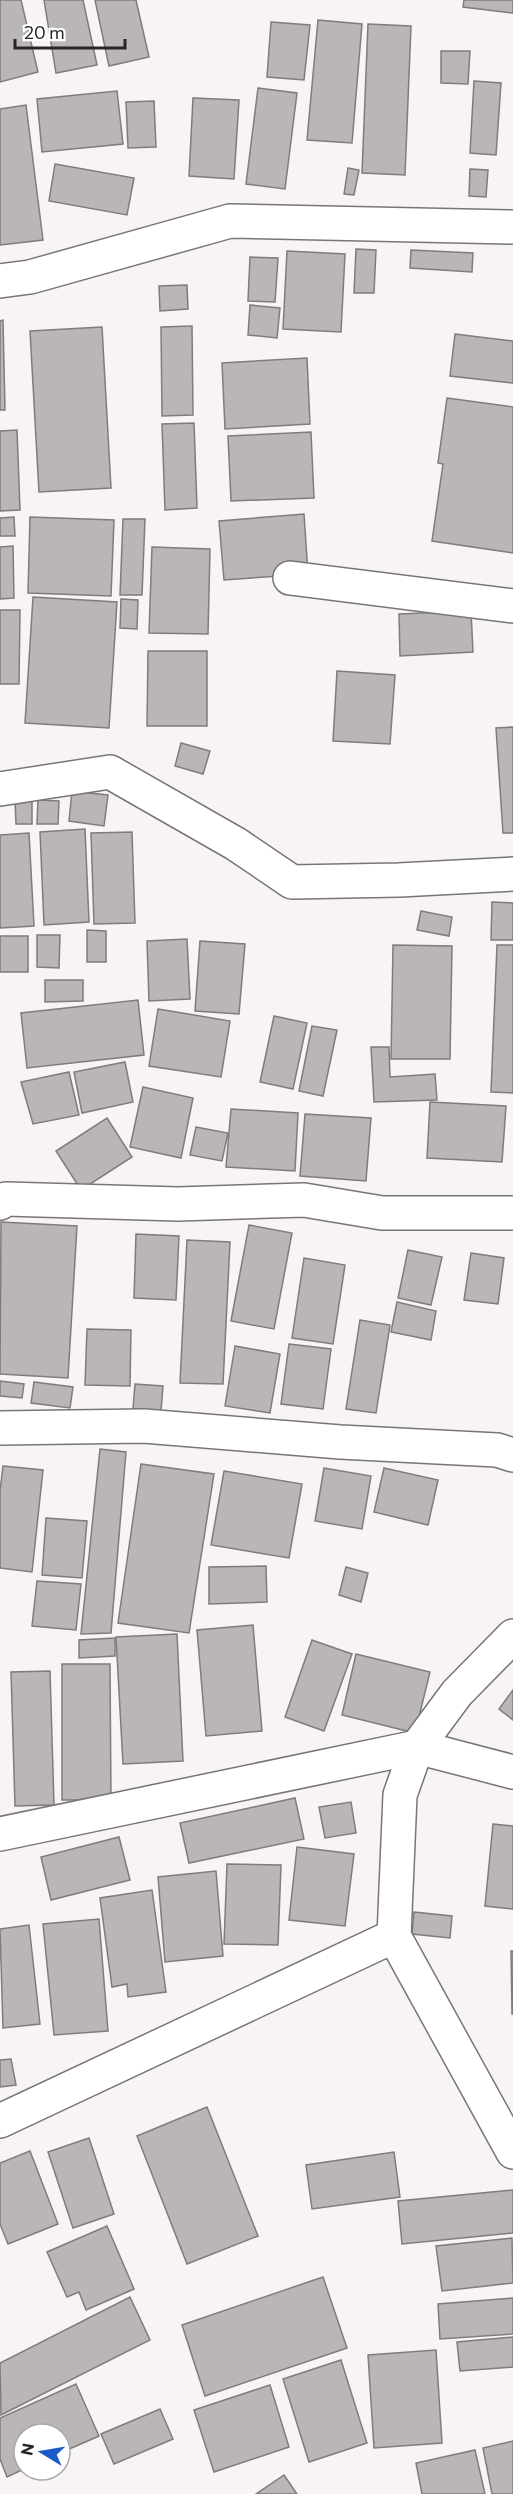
<svg xmlns="http://www.w3.org/2000/svg" width="513" height="2494" font-family="Commissioner,sans-serif">
  <style>
    .building { fill: #b9b6b5; stroke: #7f7c7b; stroke-width: 1.5 }
    .lines { fill: none; stroke-linecap: round; stroke-linejoin: round }
    .street-casing { stroke: #797575; stroke-width: 36 }
    .street { stroke: #fff; stroke-width: 33 }
  </style>
  <rect width="100%" height="100%" fill="#f7f4f3"/>
  <g class="building">
    <polygon points="0,0 21,0 38,72 0,82"/>
    <polygon points="44,0 83,0 97,65 56,73"/>
    <polygon points="95,0 136,0 149,57 109,66"/>
    <polygon points="464,0 513,0 513,13 463,7"/>
    <polygon points="318,20 362,24 352,143 307,140"/>
    <polygon points="271,22 310,25 304,80 267,77"/>
    <polygon points="368,24 411,26 405,175 362,173"/>
    <polygon points="441,51 470,51 468,84 441,83"/>
    <polygon points="474,81 501,83 496,155 470,153"/>
    <polygon points="258,88 297,93 285,189 246,184"/>
    <polygon points="117,91 123,144 42,152 37,99"/>
    <polygon points="193,98 239,100 234,179 189,176"/>
    <polygon points="154,101 156,147 128,148 126,102"/>
    <polygon points="26,105 43,240 0,245 0,109"/>
    <polygon points="55,164 134,178 127,215 49,201"/>
    <polygon points="348,168 359,170 354,195 344,194"/>
    <polygon points="470,169 488,170 486,197 469,196"/>
    <polygon points="356,249 376,250 374,293 354,293"/>
    <polygon points="411,250 473,253 472,272 410,268"/>
    <polygon points="287,251 345,254 341,332 283,329"/>
    <polygon points="250,257 278,258 275,302 248,301"/>
    <polygon points="187,285 188,309 160,311 159,286"/>
    <polygon points="250,305 280,308 277,338 248,335"/>
    <polygon points="3,320 5,410 0,410 0,321"/>
    <polygon points="192,326 193,415 162,416 161,327"/>
    <polygon points="102,327 111,488 39,492 30,331"/>
    <polygon points="455,334 513,341 513,383 450,376"/>
    <polygon points="307,358 310,424 225,429 222,363"/>
    <polygon points="447,398 513,407 513,553 432,541 443,464 438,463"/>
    <polygon points="194,423 197,508 165,510 162,424"/>
    <polygon points="17,430 20,510 0,511 0,431"/>
    <polygon points="311,432 314,498 231,501 228,436"/>
    <polygon points="304,514 308,574 224,580 219,521"/>
    <polygon points="14,517 15,536 0,536 0,518"/>
    <polygon points="30,517 114,520 111,596 28,593"/>
    <polygon points="123,519 145,519 142,595 120,595"/>
    <polygon points="13,546 14,598 0,599 0,547"/>
    <polygon points="152,547 210,549 208,634 149,633"/>
    <polygon points="33,597 117,602 109,728 25,723"/>
    <polygon points="121,599 138,600 137,629 120,628"/>
    <polygon points="0,610 20,610 19,684 0,684"/>
    <polygon points="471,611 473,652 400,656 399,614"/>
    <polygon points="148,651 207,651 207,726 147,726"/>
    <polygon points="337,671 395,675 390,744 333,741"/>
    <polygon points="513,727 513,833 503,833 496,728"/>
    <polygon points="181,743 210,751 203,774 175,766"/>
    <polygon points="72,791 108,795 104,826 69,821"/>
    <polygon points="32,799 32,824 16,824 15,800"/>
    <polygon points="38,800 59,801 58,824 37,824"/>
    <polygon points="85,829 89,922 44,925 40,832"/>
    <polygon points="132,832 135,923 94,924 91,833"/>
    <polygon points="29,833 34,926 0,928 0,835"/>
    <polygon points="492,902 513,903 513,940 491,940"/>
    <polygon points="421,911 452,917 449,936 417,930"/>
    <polygon points="87,930 106,931 106,962 87,962"/>
    <polygon points="37,935 60,935 59,968 37,967"/>
    <rect x="0" y="936" width="28" height="36"/>
    <polygon points="187,939 190,999 149,1001 147,941"/>
    <polygon points="200,941 245,944 239,1014 195,1011"/>
    <polygon points="393,945 452,946 450,1059 391,1059"/>
    <polygon points="497,945 513,945 513,1093 491,1092"/>
    <polygon points="45,980 83,980 83,1001 45,1002"/>
    <polygon points="138,1000 144,1055 27,1068 21,1013"/>
    <polygon points="158,1009 230,1021 221,1077 149,1066"/>
    <polygon points="274,1016 307,1023 293,1089 260,1082"/>
    <polygon points="312,1026 337,1030 323,1096 299,1091"/>
    <polygon points="371,1047 389,1047 390,1077 435,1074 437,1100 374,1102"/>
    <polygon points="125,1062 133,1102 82,1113 74,1072"/>
    <polygon points="69,1072 79,1115 33,1124 21,1082"/>
    <polygon points="143,1087 193,1098 181,1158 130,1147"/>
    <polygon points="430,1102 506,1106 502,1162 427,1158"/>
    <polygon points="231,1109 298,1113 295,1171 226,1167"/>
    <polygon points="305,1114 371,1118 366,1181 300,1176"/>
    <polygon points="107,1118 132,1157 81,1190 56,1151"/>
    <polygon points="196,1127 228,1133 222,1161 190,1155"/>
    <polygon points="1,1222 77,1226 68,1378 0,1374"/>
    <polygon points="249,1225 292,1233 274,1329 231,1321"/>
    <polygon points="136,1234 179,1236 176,1300 134,1298"/>
    <polygon points="187,1240 230,1242 223,1384 180,1383"/>
    <polygon points="408,1250 442,1257 431,1305 398,1298"/>
    <polygon points="471,1253 504,1258 498,1304 464,1300"/>
    <polygon points="304,1258 345,1265 333,1344 292,1338"/>
    <polygon points="397,1302 436,1311 431,1340 391,1332"/>
    <polygon points="360,1320 390,1325 376,1413 346,1409"/>
    <polygon points="87,1329 131,1330 130,1386 85,1385"/>
    <polygon points="289,1344 331,1349 323,1409 281,1404"/>
    <polygon points="235,1346 280,1354 270,1413 225,1406"/>
    <polygon points="0,1381 24,1384 22,1398 0,1396"/>
    <polygon points="34,1382 73,1387 70,1408 31,1403"/>
    <polygon points="135,1384 163,1386 161,1411 133,1409"/>
    <polygon points="100,1449 126,1452 111,1633 81,1634"/>
    <polygon points="141,1464 214,1474 189,1633 118,1623"/>
    <polygon points="3,1466 43,1470 32,1572 0,1568 0,1491"/>
    <polygon points="324,1468 371,1476 362,1529 315,1521"/>
    <polygon points="384,1468 438,1480 428,1525 374,1512"/>
    <polygon points="224,1471 302,1484 289,1558 211,1545"/>
    <polygon points="46,1518 87,1521 82,1578 42,1575"/>
    <polygon points="266,1566 267,1602 209,1604 209,1567"/>
    <polygon points="346,1567 368,1573 361,1602 339,1595"/>
    <polygon points="37,1581 81,1584 76,1630 32,1626"/>
    <polygon points="253,1625 262,1731 206,1736 197,1630"/>
    <polygon points="177,1634 183,1761 123,1764 116,1637"/>
    <polygon points="115,1638 115,1656 79,1658 79,1640"/>
    <polygon points="312,1640 352,1654 324,1731 285,1717"/>
    <polygon points="356,1654 430,1672 415,1733 342,1715"/>
    <polygon points="62,1664 110,1664 111,1800 62,1800"/>
    <polygon points="50,1671 54,1805 15,1806 11,1672"/>
    <polygon points="513,1690 513,1720 499,1709"/>
    <polygon points="295,1798 304,1839 189,1863 180,1823"/>
    <polygon points="351,1802 356,1833 325,1838 319,1807"/>
    <polygon points="493,1824 513,1826 513,1909 485,1906"/>
    <polygon points="119,1837 130,1880 51,1900 41,1857"/>
    <polygon points="297,1847 354,1854 345,1926 289,1920"/>
    <polygon points="227,1864 281,1865 278,1945 224,1944"/>
    <polygon points="216,1871 223,1956 165,1962 158,1877"/>
    <polygon points="152,1890 166,1992 128,1997 127,1984 112,1987 100,1898"/>
    <polygon points="414,1912 452,1916 450,1938 412,1934"/>
    <polygon points="99,1919 108,2031 54,2035 43,1924"/>
    <polygon points="29,1925 40,2024 3,2028 0,1929"/>
    <polygon points="511,1951 513,1951 513,2014 512,2014"/>
    <polygon points="11,2059 16,2085 0,2087 0,2060"/>
    <polygon points="207,2107 258,2236 187,2264 137,2136"/>
    <polygon points="89,2138 114,2214 73,2228 48,2152"/>
    <polygon points="30,2151 58,2224 8,2244 0,2224 0,2163"/>
    <polygon points="394,2152 400,2197 312,2209 306,2165"/>
    <polygon points="513,2190 513,2233 402,2244 398,2201"/>
    <polygon points="107,2226 134,2289 86,2310 79,2292 67,2297 47,2252"/>
    <polygon points="512,2238 513,2283 442,2291 436,2246"/>
    <polygon points="323,2277 347,2348 205,2396 182,2325"/>
    <polygon points="130,2297 150,2340 1,2415 0,2363"/>
    <polygon points="513,2298 513,2334 440,2339 438,2304"/>
    <polygon points="513,2337 513,2367 460,2371 457,2342"/>
    <polygon points="436,2350 442,2443 374,2448 368,2355"/>
    <polygon points="341,2360 367,2443 309,2462 283,2379"/>
    <polygon points="76,2384 99,2436 60,2453 60,2434 24,2434 24,2469 7,2477 0,2459 0,2418"/>
    <polygon points="270,2385 289,2447 214,2472 194,2410"/>
    <polygon points="160,2409 173,2439 114,2464 101,2434"/>
    <polygon points="513,2441 513,2494 492,2494 483,2448"/>
    <polygon points="475,2450 485,2494 422,2494 416,2463"/>
    <polygon points="284,2475 297,2494 256,2494"/>
  </g>
  <g class="lines">
    <defs>
      <g id="street">
        <polyline points="0,281 30,277 230,221 513,227"/>
        <polyline points="290,578 513,606"/>
        <polyline points="0,789 110,772 236,844 292,882 399,880 513,874"/>
        <polyline points="0,1203 6,1199 178,1204 304,1200 382,1213 513,1213"/>
        <polyline points="0,1428 144,1426 340,1442 497,1450 513,1455"/>
        <polyline points="513,1636 457,1693 417,1747 400,1795 394,1936 513,2152"/>
        <polyline points="0,1834 417,1747 513,1772"/>
        <polyline points="0,2121 394,1936"/>
      </g>
    </defs>
    <use href="#street" class="street-casing"/>
    <use href="#street" class="street"/>
  </g>
  <g transform="translate(42 2452) rotate(281)"><circle r="28" fill="#ffffff" stroke="#a9a9a9" stroke-width="1.5"/>
  <path d="M0-4.5L10 22L0 15L-10 22Z" fill="#1a5bc7"/>
  <text y="-9" font-size="16" font-weight="bold" text-anchor="middle" fill="#282727">N</text>
  </g>
  <path d="M15 39v9h110v-9" fill="none" stroke="#282727" stroke-width="3"/>
  <text x="24" y="39" font-size="18" fill="#282727" stroke="#ffffff" stroke-width="4.5" paint-order="stroke">20 m</text>
</svg>
